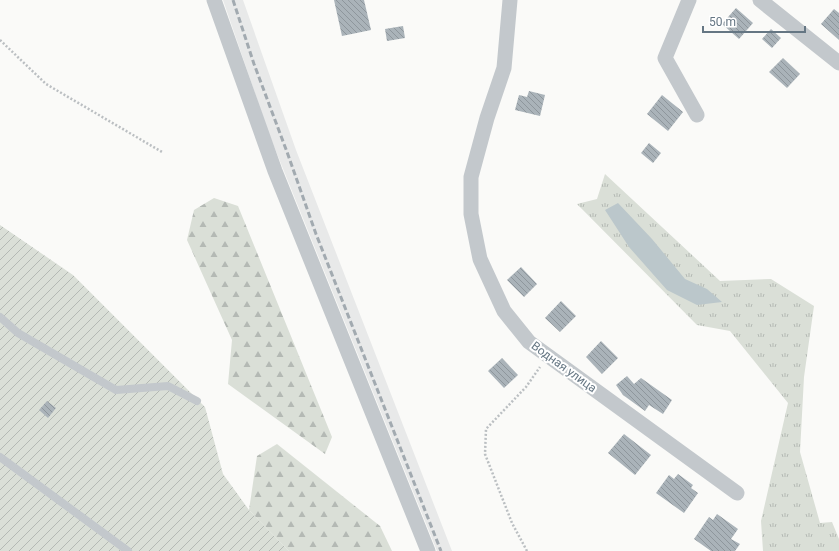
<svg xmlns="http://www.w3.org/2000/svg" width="839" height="551" font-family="Roboto,sans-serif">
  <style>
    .built { fill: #e8e9e9 }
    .grass { fill: url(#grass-tufts) }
    .forest { fill: url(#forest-firs) }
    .garden { fill: url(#garden-furrows) }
    .water { fill: #bbc7cb }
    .building { fill: url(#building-back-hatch) }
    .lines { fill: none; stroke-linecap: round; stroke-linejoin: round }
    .path { stroke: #bbbfc2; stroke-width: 2.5; stroke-dasharray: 2 2; stroke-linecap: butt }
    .lane { stroke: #c3c8cc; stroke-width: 8 }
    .street { stroke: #c3c8cc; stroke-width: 15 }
    .rail { stroke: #a2aab0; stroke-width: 3; stroke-dasharray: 6 3; stroke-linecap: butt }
    .labels { text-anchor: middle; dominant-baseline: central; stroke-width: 4; stroke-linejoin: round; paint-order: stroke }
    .street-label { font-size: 12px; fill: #657683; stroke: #fff }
  </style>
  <defs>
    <pattern id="grass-tufts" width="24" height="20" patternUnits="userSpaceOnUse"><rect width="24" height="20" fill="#dadfd7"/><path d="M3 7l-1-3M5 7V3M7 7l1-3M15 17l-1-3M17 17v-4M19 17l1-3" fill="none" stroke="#b4b9b4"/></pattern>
    <pattern id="forest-firs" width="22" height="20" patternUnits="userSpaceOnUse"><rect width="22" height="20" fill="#dadfd7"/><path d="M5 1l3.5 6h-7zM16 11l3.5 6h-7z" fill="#b4b9b4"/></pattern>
    <pattern id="garden-furrows" width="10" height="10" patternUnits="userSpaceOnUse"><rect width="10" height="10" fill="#dadfd7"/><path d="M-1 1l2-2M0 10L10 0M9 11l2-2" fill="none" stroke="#b4b9b4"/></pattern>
    <pattern id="building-back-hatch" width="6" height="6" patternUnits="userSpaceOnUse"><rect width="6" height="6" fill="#aab3b9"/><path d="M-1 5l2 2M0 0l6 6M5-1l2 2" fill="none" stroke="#8e969c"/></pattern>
  </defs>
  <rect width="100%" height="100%" fill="#fafaf8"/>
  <polygon class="built" points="223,0 243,0 296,150 452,551 437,551 269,134"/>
  <polygon class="grass" points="605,174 720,281 771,279 814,306 804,377 800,452 820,523 832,522 839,539 839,551 763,551 761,521 788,403 730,331 697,325 577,204 597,199"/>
  <g class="forest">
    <polygon points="214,198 238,206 332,437 325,454 228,384 232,340 187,240 194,210"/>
    <polygon points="277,444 380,526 392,551 289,551 249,510 257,456"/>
  </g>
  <polygon class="garden" points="0,225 73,275 205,407 223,474 249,510 289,551 0,551"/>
  <polygon class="water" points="618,203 652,239 685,279 707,289 722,302 697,305 667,290 629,247 605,210"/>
  <g class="building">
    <polygon points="334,0 364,0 371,30 342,36"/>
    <polygon points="736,8 753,23 739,39 722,24"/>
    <polygon points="834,9 839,13 839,40 821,24"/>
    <polygon points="403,26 405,38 387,41 385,29"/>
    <polygon points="771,29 781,38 772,48 762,39"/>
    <polygon points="783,58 800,74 787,88 769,72"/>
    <polygon points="529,91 545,95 540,116 515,110 519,95 527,97"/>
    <polygon points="662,95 683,112 668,131 647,114"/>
    <polygon points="649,143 661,153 653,163 641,153"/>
    <polygon points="521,267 537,284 524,297 507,280"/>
    <polygon points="561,301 576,316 560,332 545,318"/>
    <polygon points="601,341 618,358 602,374 586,357"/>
    <polygon points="502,358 518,375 504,388 488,371"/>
    <polygon points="627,376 634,384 641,378 672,400 663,414 649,405 645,411 623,395 616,385"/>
    <polygon points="47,401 56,408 48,418 39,410"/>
    <polygon points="624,434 651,455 635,475 608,453"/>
    <polygon points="678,474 693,485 691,488 698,493 684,513 656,493 669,475 674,479"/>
    <polygon points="717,514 738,529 731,539 740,544 735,551 711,551 694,539 709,517 713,520"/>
  </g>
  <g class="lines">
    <g class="path">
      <polyline points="0,40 46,84 162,152"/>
      <polyline points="527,551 512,523 485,454 486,429 526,387 540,367"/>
    </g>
    <g class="lane">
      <polyline points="0,317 18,333 116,390 168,386 197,401"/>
      <polyline points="0,457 128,551"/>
    </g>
    <g class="street">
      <polyline points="214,0 275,171 428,551"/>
      <polyline points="510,0 504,68 487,118 471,177 471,214 480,259 504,311 529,342 737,493"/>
      <polyline points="689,0 665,58 697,115"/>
      <polyline points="760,0 839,63"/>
    </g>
    <polyline class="rail" points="233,0 254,64 287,152 316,234 441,551"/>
  </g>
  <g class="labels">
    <g class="street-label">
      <text transform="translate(564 367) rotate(36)">Водная улица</text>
    </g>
  </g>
  <path d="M703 26v6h102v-6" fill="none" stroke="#657683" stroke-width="2"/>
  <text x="709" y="26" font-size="12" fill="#657683" stroke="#ffffff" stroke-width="3" paint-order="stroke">50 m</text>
</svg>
